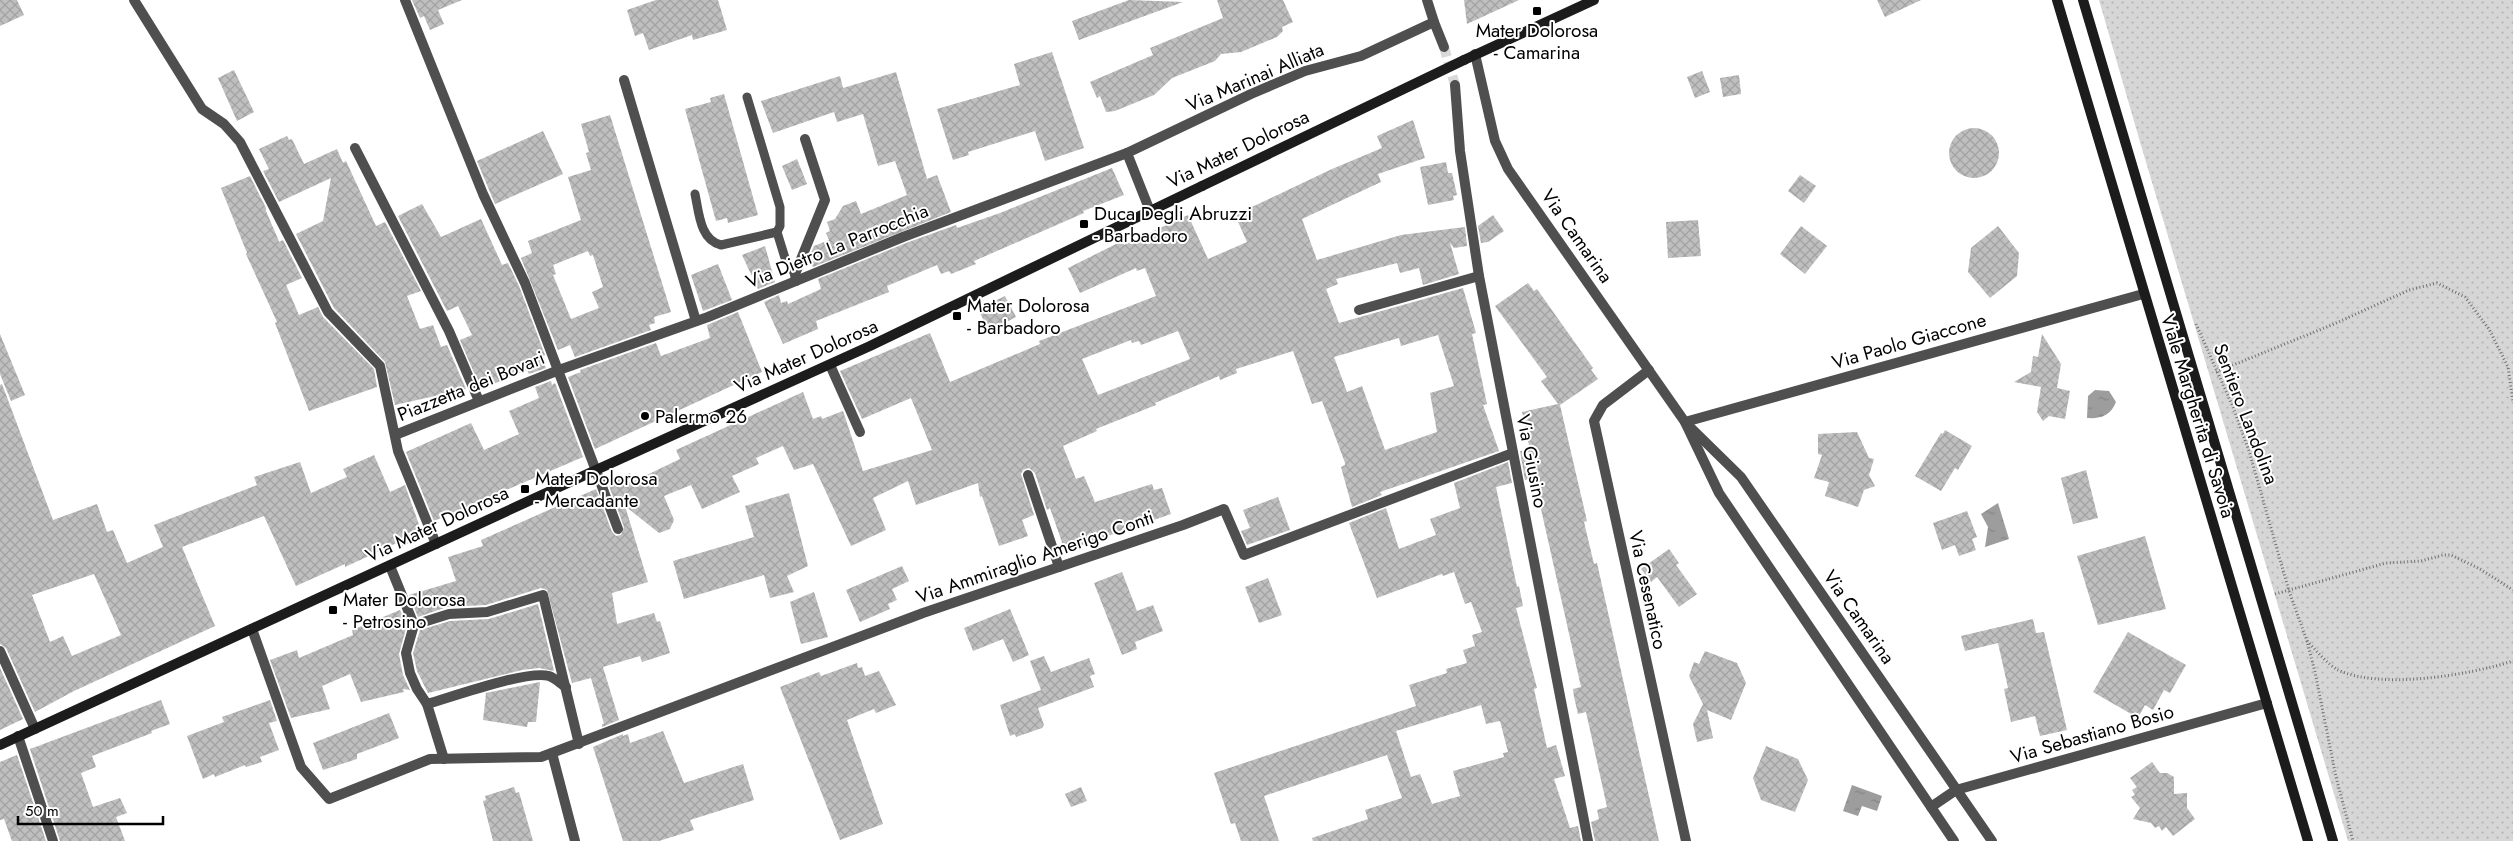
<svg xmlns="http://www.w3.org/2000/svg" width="2513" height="841" font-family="Jost,sans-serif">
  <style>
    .park { fill: url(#park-dots) }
    .water { fill: url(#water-ripples) }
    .building { fill: url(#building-cross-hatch); fill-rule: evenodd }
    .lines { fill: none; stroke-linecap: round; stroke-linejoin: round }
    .street-tunnel { stroke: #d9d9d9; stroke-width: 10; stroke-dasharray: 10 5; stroke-linecap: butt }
    .path { stroke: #717171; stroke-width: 3; stroke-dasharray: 1 2.5; stroke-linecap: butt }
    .lane { stroke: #4f4f4f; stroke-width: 9 }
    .street { stroke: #4f4f4f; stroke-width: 10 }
    .secondary { stroke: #1c1c1c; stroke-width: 10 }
    .secondary-bridge { stroke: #1c1c1c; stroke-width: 10 }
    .poi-dot { fill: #000; stroke: #fff; stroke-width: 2 }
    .labels { text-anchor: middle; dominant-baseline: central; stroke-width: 4; stroke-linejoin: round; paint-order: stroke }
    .poi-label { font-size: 19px; fill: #000; stroke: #fff; text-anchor: start }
    .street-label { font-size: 19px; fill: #000; stroke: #fff }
  </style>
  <defs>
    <pattern id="park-dots" width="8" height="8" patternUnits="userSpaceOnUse" patternTransform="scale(1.25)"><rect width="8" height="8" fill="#d6d6d6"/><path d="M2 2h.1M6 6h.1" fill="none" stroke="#b6b6b6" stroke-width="1.8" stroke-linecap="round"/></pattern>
    <pattern id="water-ripples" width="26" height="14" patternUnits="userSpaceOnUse" patternTransform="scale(1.25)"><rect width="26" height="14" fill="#9d9d9d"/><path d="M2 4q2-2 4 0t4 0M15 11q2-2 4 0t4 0" fill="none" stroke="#858585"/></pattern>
    <pattern id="building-cross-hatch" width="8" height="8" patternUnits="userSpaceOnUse" patternTransform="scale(1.25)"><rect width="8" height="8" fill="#bfbfbf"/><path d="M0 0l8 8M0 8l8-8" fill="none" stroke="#a2a2a2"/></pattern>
  </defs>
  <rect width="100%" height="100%" fill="#fff"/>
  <polygon class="park" points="2099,0 2513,0 2513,841 2348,841 2140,142"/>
  <g class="water">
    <path d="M2095,390L2109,391L2116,402C2111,415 2101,419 2087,418L2088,396Z"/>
    <polygon points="1998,503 2009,539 1985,547 1988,527 1981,514"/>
    <polygon points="1852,785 1882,796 1877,811 1862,806 1858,816 1843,811"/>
  </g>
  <g class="building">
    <polygon points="0,0 17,0 24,15 0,26"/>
    <polygon points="412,0 462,0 438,10 444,24 430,30 424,16 420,18"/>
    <polygon points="656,0 718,0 727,30 693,40 692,35 649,50 643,33 635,36 627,10"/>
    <polygon points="1129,0 1183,2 1079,40 1072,21"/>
    <polygon points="1217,0 1283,0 1293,22 1282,27 1283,31 1277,37 1241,52 1221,54 1215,61 1172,78 1154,95 1115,111 1106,112 1100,96 1097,98 1090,82 1153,55 1150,48 1223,18"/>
    <polygon points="1464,0 1519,0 1467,24"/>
    <polygon points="1877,0 1921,0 1885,17"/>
    <polygon points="1052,52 1084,148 1045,161 1035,131 968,152 969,155 953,160 937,109 1020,85 1014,64"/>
    <polygon points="234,70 254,112 237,121 218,78"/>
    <polygon points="1702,71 1710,92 1695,98 1687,77"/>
    <polygon points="896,72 927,179 937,175 951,212 813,267 809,258 814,246 829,240 826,233 830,231 827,222 835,219 843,206 856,201 861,214 907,195 895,161 878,166 863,114 837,122 834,112 773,133 761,101 840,76 843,88"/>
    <polygon points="1739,75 1741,94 1723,97 1720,78"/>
    <polygon points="724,94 758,215 728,223 727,218 716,221 685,109 711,102 710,98"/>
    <path d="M610,115L671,312L654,317L655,323L649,325L651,330L575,357L570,345L558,350L521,258L532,253L528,241L581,220L568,177L591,170L586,153L589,152L581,124ZM588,251L590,256L593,255L603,287L592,292L599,308L571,319L553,275L556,274L553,265Z"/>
    <path d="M1413,120L1425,158L1378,174L1381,182L1302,219L1317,260L1401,235L1465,227L1467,246L1454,248L1450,243L1459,274L1423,285L1419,268L1400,273L1397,263L1336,279L1338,284L1326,289L1339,323L1463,288L1476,333L1472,334L1487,404L1483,405L1499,451L1380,492L1382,495L1352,507L1341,467L1345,465V463L1322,401L1312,404L1293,351L1236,369L1237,373L1220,380L1219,376L1155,403L1156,405L1096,429L1097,431L1063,446L1076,479L1084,476L1095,502L1152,484L1154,490L1162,488L1171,514L1065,551L1050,508L1047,510L1035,473L1029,468L1023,470L1021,474L1034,515L1022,520L1028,536L999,546L982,496L980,497L978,483L916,505L908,481L873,498L886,530L851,546L813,464L794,470L783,446L756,458L759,464L732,476L740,492L702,509L691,485L664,496L674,520L670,529L659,533L625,506L648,582L612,593L617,624L654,613L657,622L660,621L670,653L642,662L640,656L603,667L619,720L602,727V724H604L591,678L572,683L547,590L541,588L486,605L447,607L418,617L409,595L456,581L448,557L483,546L481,540L596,489L612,532L616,536L621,535L624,527L608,483L630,473L634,481L653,472L680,459L676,450L803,392L813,419L821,416L822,419L843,411L863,471L932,450L911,398L862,419L840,371L930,333L950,382L1040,344L1039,341L1156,296L1145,268L1137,271L1136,268L1080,293L1068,268L1122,241L1124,245L1188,215L1208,259L1247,242L1235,215L1332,169L1382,148L1377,136ZM1178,331L1190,359L1098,395L1082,359L1131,340L1132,343L1139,341L1141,345ZM1438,335L1454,386L1430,393L1437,432L1385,450L1362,386L1347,392L1334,357L1399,338L1401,346Z"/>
    <circle cx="1974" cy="153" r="25"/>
    <polygon points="543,131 563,174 495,204 477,161"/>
    <polygon points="287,136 289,140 292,139 304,164 337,149 343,163 346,161 376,226 385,222 421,291 407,296 420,329 433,325 441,347 447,345 466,389 395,405 385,362 334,308 296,234 323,221 331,178 279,202 263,171 269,169 259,149"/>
    <polygon points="797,159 807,184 792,190 782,166"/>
    <polygon points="1446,162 1448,173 1452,173 1457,195 1453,196 1454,200 1428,205 1420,167"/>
    <polygon points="1112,168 1124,195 1083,211 1084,213 974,261 976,264 951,274 949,271 941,274 937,265 887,286 889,292 816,321 818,329 783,344 764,302 779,295 781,303 787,301 788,304 821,289 818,279 906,243 956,225 957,228 1000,213"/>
    <polygon points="1800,175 1816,186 1804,203 1788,191"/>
    <polygon points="250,176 266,208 266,211 278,239 279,242 283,240 302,278 286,285 299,315 318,307 323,317 374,369 377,387 309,411 275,323 277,322 246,254 247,253 221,188"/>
    <polygon points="422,204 441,237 481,219 502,265 508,263 519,286 545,355 541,357 546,368 529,374 527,370 481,389 460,340 472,335 458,306 447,311 398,216"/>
    <polygon points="1493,215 1504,231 1488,242 1481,243 1478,226"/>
    <polygon points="1698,220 1701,256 1668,258 1666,222"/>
    <polygon points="1801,226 1827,246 1805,274 1780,254"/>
    <polygon points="1998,226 2019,253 2017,276 1990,298 1968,272 1971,248"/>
    <polygon points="765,246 775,282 758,289 742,255"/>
    <polygon points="718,264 732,300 703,311 691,275"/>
    <polygon points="1528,283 1534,291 1537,289 1593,368 1591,370 1598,379 1560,405 1587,521 1584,522 1594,564 1597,563 1659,841 1595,841 1591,822 1599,819 1597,810 1607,807 1586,712 1578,714 1574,697 1573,689 1581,687 1534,478 1525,480 1520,451 1530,450 1522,412 1558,404 1541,381 1547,377 1495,306"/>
    <polygon points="1005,296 1016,317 989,331 978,309"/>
    <polygon points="738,312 762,372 595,449 568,377 581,372 580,370 656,343 661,356 710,338 707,325"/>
    <polygon points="0,334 25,395 11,401 0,374"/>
    <polygon points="2042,334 2061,364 2057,388 2070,391 2065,419 2049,416 2043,421 2037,412 2041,387 2014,382 2031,372 2033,356 2038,357"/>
    <polygon points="551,381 552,385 555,383 583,457 434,521 406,452 471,423 484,450 519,434 509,411 539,398 535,387"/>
    <path d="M2,384L53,520L97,504L107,532L113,530L127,563L163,547L154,525L257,485L254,477L300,462L311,493L347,477L343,469L374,455L390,492L405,485L423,536L401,547L399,542L345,567V564L296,586L264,516L182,547L215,626L74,691L35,712L6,648L0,644V385ZM94,574L121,635L72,656L63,636L50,642L32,595Z"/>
    <polygon points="1945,430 1972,446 1958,470 1955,468 1941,491 1915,476 1941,433 1943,434"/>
    <polygon points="1857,432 1869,458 1874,459 1869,475 1875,486 1864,490 1858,507 1825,496 1829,482 1814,478 1822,455 1818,454 1818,434"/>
    <path d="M1508,462L1512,483L1496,487L1517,587L1519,586L1523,606L1516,608L1537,688L1534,689L1547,748L1556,745L1565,776L1554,779L1570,828L1578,826L1581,841H1313L1312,838L1368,819L1365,810L1402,798L1387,755L1264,796L1279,841H1241L1235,823L1231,824L1214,773L1416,706L1409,685L1447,673L1446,669L1467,663L1463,650L1475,646L1472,635L1482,632L1471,602L1465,604L1454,572L1443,576L1442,574L1377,598L1349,523L1386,508L1399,549L1436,535L1430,519L1460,508L1454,483ZM1481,705L1486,724L1500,721L1508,752L1503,753L1504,757L1453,771L1460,796L1432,804L1420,774L1411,777L1396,731Z"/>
    <polygon points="2086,470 2098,518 2073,524 2061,478"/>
    <polygon points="789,493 808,566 787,576 794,592 770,598 764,575 684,599 673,561 754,537 745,506"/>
    <polygon points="1278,497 1290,530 1247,545 1241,531 1250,528 1243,510"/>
    <polygon points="1967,511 1977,537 1972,539 1976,550 1959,556 1955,545 1942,550 1933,523"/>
    <polygon points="2145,536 2166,609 2098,625 2077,556"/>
    <polygon points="1669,549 1679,563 1676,565 1697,594 1679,607 1657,577 1651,582 1641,569"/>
    <polygon points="902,566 909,581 892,589 897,600 888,604 890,609 860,622 846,590"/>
    <polygon points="1122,572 1137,611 1153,605 1163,631 1135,642 1137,649 1122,655 1094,583"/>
    <polygon points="1268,578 1282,615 1259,623 1245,587"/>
    <polygon points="814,592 828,637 801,644 790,602"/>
    <polygon points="538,604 554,671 539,668 522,670 428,693 417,671 413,653 420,630 450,621 489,619"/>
    <polygon points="1010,609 1029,655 1013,662 1003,639 973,651 964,628"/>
    <polygon points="400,610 407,625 399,654 403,675 410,690 403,689 404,692 361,702 350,674 322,686 330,709 291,718 270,660 297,650 299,658 353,635 352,630"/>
    <polygon points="2033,619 2036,633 2044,632 2067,730 2040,736 2035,716 2011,722 2004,689 2008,688 1998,643 1965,651 1961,636"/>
    <polygon points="2128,632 2186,665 2170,693 2164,690 2153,710 2145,705 2138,718 2093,692"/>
    <polygon points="1705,651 1737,663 1746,683 1731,720 1707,710 1713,738 1697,742 1693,724 1703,704 1689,676 1694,662 1699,664"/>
    <polygon points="1044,656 1051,672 1089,658 1095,674 1090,676 1094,687 1038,708 1044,725 1042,728 1016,737 1015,734 1010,736 1000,705 1041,690 1030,661"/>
    <polygon points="857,663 858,668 862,667 865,676 879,671 896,705 876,713 874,709 847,720 883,824 840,840 780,687 819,672 821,676"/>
    <polygon points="0,668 23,719 0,730"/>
    <polygon points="540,682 536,722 528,722 527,727 483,720 486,693"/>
    <polygon points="161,700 170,724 151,731 152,733 92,756 96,767 81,773 93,807 120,798 127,813 116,817 125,841 60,841 30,749"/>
    <polygon points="270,700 277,721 269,723 279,750 260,757 262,762 246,767 245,765 215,777 214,774 203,779 187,736 224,722 222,717"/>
    <polygon points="389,713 399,738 357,754 357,759 323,770 313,743"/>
    <polygon points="663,731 684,783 743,764 754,800 690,820 694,830 659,841 623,841 593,747 623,734 623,736 628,734 630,743"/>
    <polygon points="1766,746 1798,759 1808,780 1795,812 1761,800 1753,778"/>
    <polygon points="17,755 46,841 12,841 4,819 0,820 0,762"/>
    <polygon points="2152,762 2160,773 2167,773 2174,777 2174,794 2187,793 2187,808 2195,819 2173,836 2166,827 2162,831 2159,826 2155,828 2151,823 2133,819 2140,808 2131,797 2135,795 2132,790 2137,787 2130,778"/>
    <polygon points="514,787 516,793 519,792 533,841 493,841 483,801 486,800 485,796"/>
    <polygon points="1081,787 1087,801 1071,807 1065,794"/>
  </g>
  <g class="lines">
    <polyline class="street-tunnel" points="1444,47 1455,85"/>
    <g class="path">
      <polyline points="2196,324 2233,407 2249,451 2289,591 2307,641 2315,672 2336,777 2353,841"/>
      <polyline points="2216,372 2334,324 2409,290 2437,283 2465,297 2489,329 2508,367 2513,402"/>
      <polyline points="2275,594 2386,563 2421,561 2443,555 2451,555 2480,569 2513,590"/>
      <path d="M2307,641C2316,650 2327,664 2338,670C2381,690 2469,675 2513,661"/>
    </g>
    <g class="lane">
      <polyline points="747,97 780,207 780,226 777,232 785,258 795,274"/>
      <path d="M695,194C699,213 700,240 721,245L777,232"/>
    </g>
    <g class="street">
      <polyline points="134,0 202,109 224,124 240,142 328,312 380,366 398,451 436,544"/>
      <polyline points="405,0 483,194 525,283 618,529"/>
      <polyline points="1434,22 1444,47"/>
      <polyline points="1475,54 1495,141 1508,169 1685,422 1719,493 1954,841"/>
      <polyline points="624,80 696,321"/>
      <polyline points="1455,85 1460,151 1479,276 1588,841"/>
      <polyline points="355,148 449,331 479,401"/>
      <polyline points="1150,211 1127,153 1251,94 1305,71 1361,56 1434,22 1427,0"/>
      <polyline points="796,281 795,274 825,200 805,139"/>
      <polyline points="1359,310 1479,276"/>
      <polyline points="830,365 860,432"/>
      <polyline points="1649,370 1603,405 1594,421 1686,841"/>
      <polyline points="1685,422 2143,294"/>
      <polyline points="1691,428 1741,477 1992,841"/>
      <polyline points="395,435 559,370 708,317 903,237 1127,153"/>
      <polyline points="1028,475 1059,567"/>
      <polyline points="390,566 414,625 406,653 410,673 417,689 427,704 444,759"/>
      <polyline points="414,625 449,614 487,612 543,595 579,744"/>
      <polyline points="252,629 301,767 329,799 430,759 541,757 923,613 1183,525 1224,509 1244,555 1513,453"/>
      <polyline points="0,651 35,729"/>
      <path d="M427,704C452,697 526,670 549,676C555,678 561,684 566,687"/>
      <polyline points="18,736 53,841"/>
      <polyline points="552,753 575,841"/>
      <polyline points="1931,807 1956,790 2267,703"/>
    </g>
    <g class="secondary">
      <polyline points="2057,0 2308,841"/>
      <polyline points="2083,0 2333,841"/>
      <polyline points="1464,60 1594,0"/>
      <polyline points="0,745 596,470 870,346 1202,186"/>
    </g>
    <polyline class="secondary-bridge" points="1202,186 1464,60"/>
  </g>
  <g class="poi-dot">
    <rect x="1532" y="6" width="10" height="10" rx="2.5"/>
    <rect x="1079" y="219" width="10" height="10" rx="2.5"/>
    <rect x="952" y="311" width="10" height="10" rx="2.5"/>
    <circle cx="645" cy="416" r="5"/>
    <rect x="520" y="484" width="10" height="10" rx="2.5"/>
    <rect x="328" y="605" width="10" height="10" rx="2.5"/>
  </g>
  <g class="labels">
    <g class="poi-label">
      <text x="1537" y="30" text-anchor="middle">Mater Dolorosa<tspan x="1537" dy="22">- Camarina</tspan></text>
      <text x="1094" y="213">Duca Degli Abruzzi<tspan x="1094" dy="22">- Barbadoro</tspan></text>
      <text x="967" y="305">Mater Dolorosa<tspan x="967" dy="22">- Barbadoro</tspan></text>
      <text x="655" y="416">Palermo 26</text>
      <text x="535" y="478">Mater Dolorosa<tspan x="535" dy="22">- Mercadante</tspan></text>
      <text x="343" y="599">Mater Dolorosa<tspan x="343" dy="22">- Petrosino</tspan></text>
    </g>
    <g class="street-label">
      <text transform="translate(1255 77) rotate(-23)">Via Marinai Alliata</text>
      <text transform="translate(1238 149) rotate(-26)">Via Mater Dolorosa</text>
      <text transform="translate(1577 236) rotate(55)">Via Camarina</text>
      <text transform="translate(837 246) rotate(-22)">Via Dietro La Parrocchia</text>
      <text transform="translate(1909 341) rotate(-16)">Via Paolo Giaccone</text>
      <text transform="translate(806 356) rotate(-24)">Via Mater Dolorosa</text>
      <text transform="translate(471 386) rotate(-22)">Piazzetta dei Bovari</text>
      <text transform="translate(2246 414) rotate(69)">Sentiero Landolina</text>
      <text transform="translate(2198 416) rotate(73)">Viale Margherita di Savoia</text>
      <text transform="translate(1532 461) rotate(79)">Via Giusino</text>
      <text transform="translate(437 524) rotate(-25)">Via Mater Dolorosa</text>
      <text transform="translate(1035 557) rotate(-19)">Via Ammiraglio Amerigo Conti</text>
      <text transform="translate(1648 590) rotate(78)">Via Cesenatico</text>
      <text transform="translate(1859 617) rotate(55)">Via Camarina</text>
      <text transform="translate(2092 734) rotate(-16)">Via Sebastiano Bosio</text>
    </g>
  </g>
  <path d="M18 816v8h145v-8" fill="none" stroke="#000000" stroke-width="2.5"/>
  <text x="25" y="816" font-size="15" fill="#000000" stroke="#ffffff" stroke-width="4" paint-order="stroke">50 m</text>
</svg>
